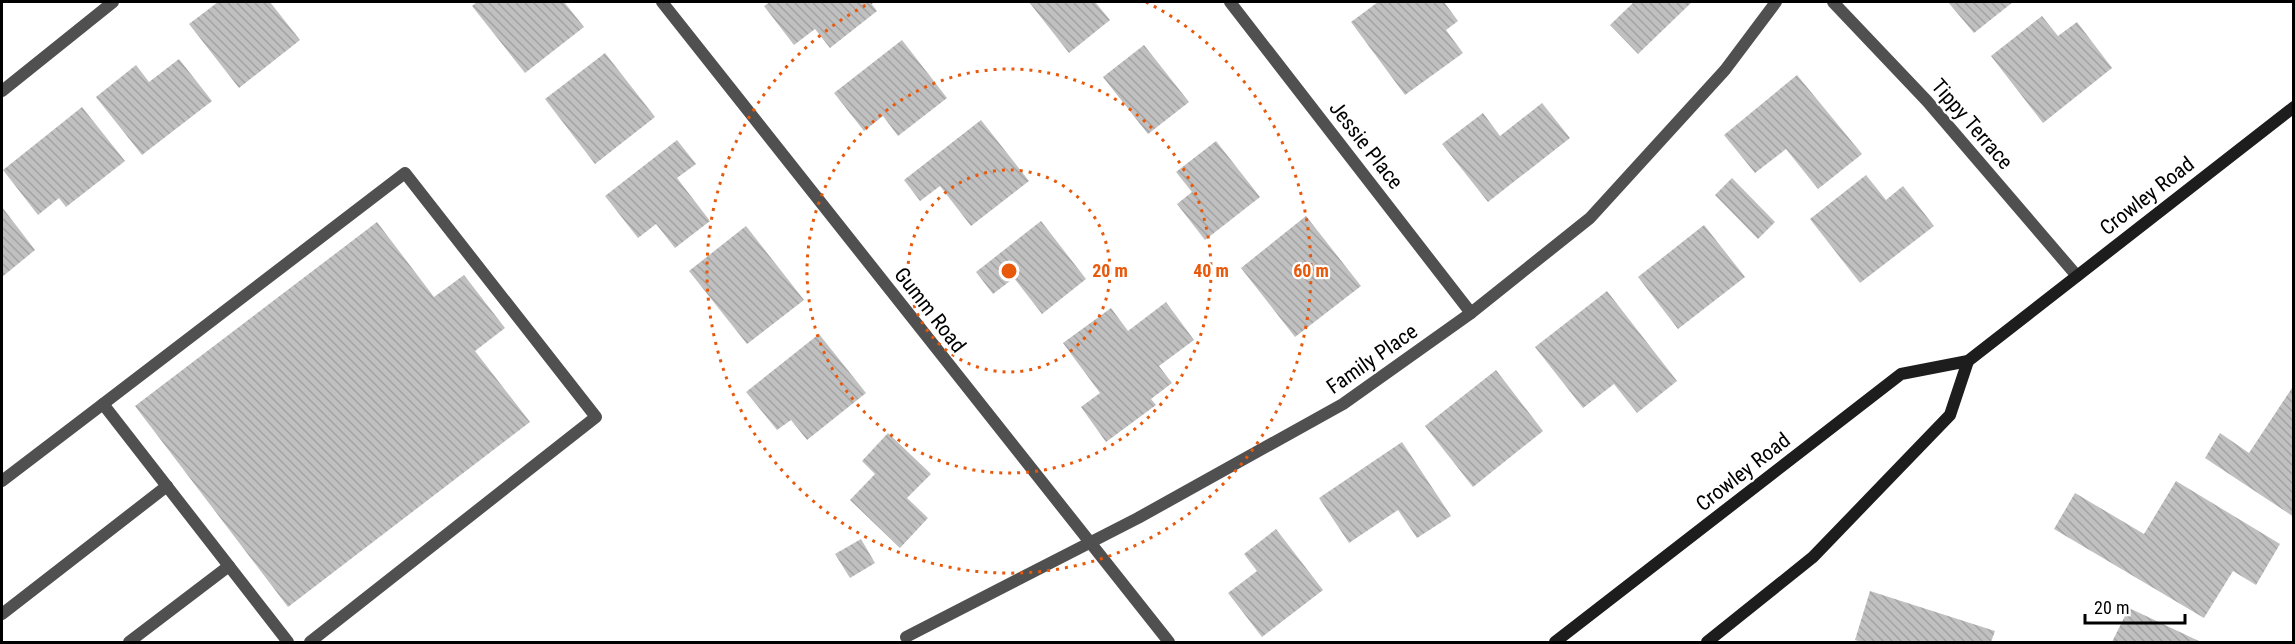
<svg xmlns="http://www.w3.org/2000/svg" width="2295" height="644" font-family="'Roboto Condensed',sans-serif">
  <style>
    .building { fill: url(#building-back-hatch) }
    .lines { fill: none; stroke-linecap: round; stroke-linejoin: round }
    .lane { stroke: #505050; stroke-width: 12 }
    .street { stroke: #505050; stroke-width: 12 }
    .secondary { stroke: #1d1d1d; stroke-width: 12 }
    .ring { fill: none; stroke: #e8590c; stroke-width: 3; stroke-dasharray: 3 6 }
    .labels { text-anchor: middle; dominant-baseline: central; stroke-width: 4.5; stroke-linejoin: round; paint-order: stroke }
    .street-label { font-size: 21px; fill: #000; stroke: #fff }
    .centre { fill: #e8590c; stroke: #fff; stroke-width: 3 }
    .ring-label { font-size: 18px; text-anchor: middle; font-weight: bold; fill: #e8590c; stroke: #fff; stroke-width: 4.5; stroke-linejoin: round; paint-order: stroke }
  </style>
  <defs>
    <pattern id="building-back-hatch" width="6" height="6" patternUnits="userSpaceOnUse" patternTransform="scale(1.5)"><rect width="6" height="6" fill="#c0c0c0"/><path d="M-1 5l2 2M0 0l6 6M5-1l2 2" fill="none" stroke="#a3a3a3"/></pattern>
  </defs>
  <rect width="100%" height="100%" fill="#fff"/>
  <g class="building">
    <polygon points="218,2 270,2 300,40 239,88 189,24"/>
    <polygon points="477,2 564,2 584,27 525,73 472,6"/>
    <polygon points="770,2 870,2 877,11 830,48 815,29 794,45 764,6"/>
    <polygon points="1029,2 1095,2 1110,20 1069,53"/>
    <polygon points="1378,2 1444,2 1458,21 1446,30 1463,53 1405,95 1351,22"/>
    <polygon points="1634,2 1692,2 1638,54 1610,25"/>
    <polygon points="1948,2 2013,2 1974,33"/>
    <polygon points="2042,16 2058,36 2077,22 2112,68 2043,123 1991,56"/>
    <polygon points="902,40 947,98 898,136 883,116 864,131 834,93"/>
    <polygon points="1144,45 1189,102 1148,134 1103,77"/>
    <polygon points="605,53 655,117 595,164 545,99"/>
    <polygon points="179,59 212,101 142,155 96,97 136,65 149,82"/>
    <polygon points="1797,75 1862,154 1818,189 1786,149 1755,173 1724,135"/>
    <polygon points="1542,103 1570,138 1488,202 1442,144 1483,113 1500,136"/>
    <polygon points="82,107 125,161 66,207 59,198 38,215 3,170"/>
    <polygon points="981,120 1029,181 971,226 940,186 920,201 904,180"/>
    <polygon points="677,140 696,164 677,178 710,221 675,248 656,224 638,238 605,196"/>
    <polygon points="1216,141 1260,197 1205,240 1177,204 1192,192 1176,172"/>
    <polygon points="1866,175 1886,200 1903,186 1934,226 1860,283 1810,219"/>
    <polygon points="1732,178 1775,222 1758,239 1715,195"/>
    <polygon points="2,207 35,250 2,277"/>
    <polygon points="1306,216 1361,286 1295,337 1241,268"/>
    <polygon points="1041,221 1086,279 1042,314 1014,278 993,294 976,272"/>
    <polygon points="377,222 434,297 464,275 505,328 475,351 530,422 288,607 135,406"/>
    <polygon points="1704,225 1745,277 1678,329 1638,277"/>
    <polygon points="746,226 804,300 747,344 689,271"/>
    <polygon points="1607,291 1677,381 1637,413 1614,384 1583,408 1535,347"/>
    <polygon points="1166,302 1194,340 1159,366 1172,383 1151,399 1156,405 1106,442 1081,407 1100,393 1063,343 1111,308 1128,331"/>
    <polygon points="819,334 866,393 807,440 791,420 777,430 746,392"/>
    <polygon points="1496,370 1543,431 1473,487 1425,426"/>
    <polygon points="2294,385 2294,517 2205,458 2220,433 2249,453"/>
    <polygon points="888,433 931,474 907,498 928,518 900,548 850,500 875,474 862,461"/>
    <polygon points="1402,442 1451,516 1417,538 1398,510 1349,543 1319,498"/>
    <polygon points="2176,481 2280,544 2256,585 2233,571 2204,618 2054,529 2075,493 2144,534"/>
    <polygon points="1276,529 1323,590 1262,637 1228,593 1257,571 1244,554"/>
    <polygon points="861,539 875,563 850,578 835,554"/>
    <polygon points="1870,591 1995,631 1991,642 1862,642 1855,640"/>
    <polygon points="2129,608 2201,642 2112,642"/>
  </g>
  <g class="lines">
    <g class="lane">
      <polyline points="103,404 405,173 596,417 310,642"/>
      <polyline points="2,481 103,404 288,642"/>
      <polyline points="2,614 167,486"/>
      <polyline points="129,642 229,566"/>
    </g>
    <g class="street">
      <polyline points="662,2 1169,642"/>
      <polyline points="1230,2 1471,313"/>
      <polyline points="1833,2 1927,101 2077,276"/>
      <polyline points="2,91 113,2"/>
      <polyline points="906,637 1138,518 1343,404 1471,313 1590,218 1725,70 1776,2"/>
    </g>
    <g class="secondary">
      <polyline points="1555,642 1901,374 1968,361 2294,107"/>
      <polyline points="1707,642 1813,557 1950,415 1968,361"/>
    </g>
  </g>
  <g class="ring">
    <circle cx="1009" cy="271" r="101"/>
    <circle cx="1009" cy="271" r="202"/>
    <path d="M1146 2A302 302 0 1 1 872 2"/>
  </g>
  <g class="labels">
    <g class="street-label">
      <text transform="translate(1972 124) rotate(49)">Tippy Terrace</text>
      <text transform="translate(1366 145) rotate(52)">Jessie Place</text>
      <text transform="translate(2147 196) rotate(-38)">Crowley Road</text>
      <text transform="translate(930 310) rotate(52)">Gumm Road</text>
      <text transform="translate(1372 359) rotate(-35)">Family Place</text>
      <text transform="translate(1743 472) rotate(-38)">Crowley Road</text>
    </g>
  </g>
  <circle cx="1009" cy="271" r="9" class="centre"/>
  <g class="ring-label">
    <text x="1110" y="277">20 m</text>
    <text x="1211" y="277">40 m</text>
    <text x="1311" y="277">60 m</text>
  </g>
  <rect width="2295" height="644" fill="none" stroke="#000000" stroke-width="6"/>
  <path d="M2085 614v9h100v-9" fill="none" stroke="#000000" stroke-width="3"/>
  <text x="2094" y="614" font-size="18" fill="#000000" stroke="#ffffff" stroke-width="4.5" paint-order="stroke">20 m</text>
</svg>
